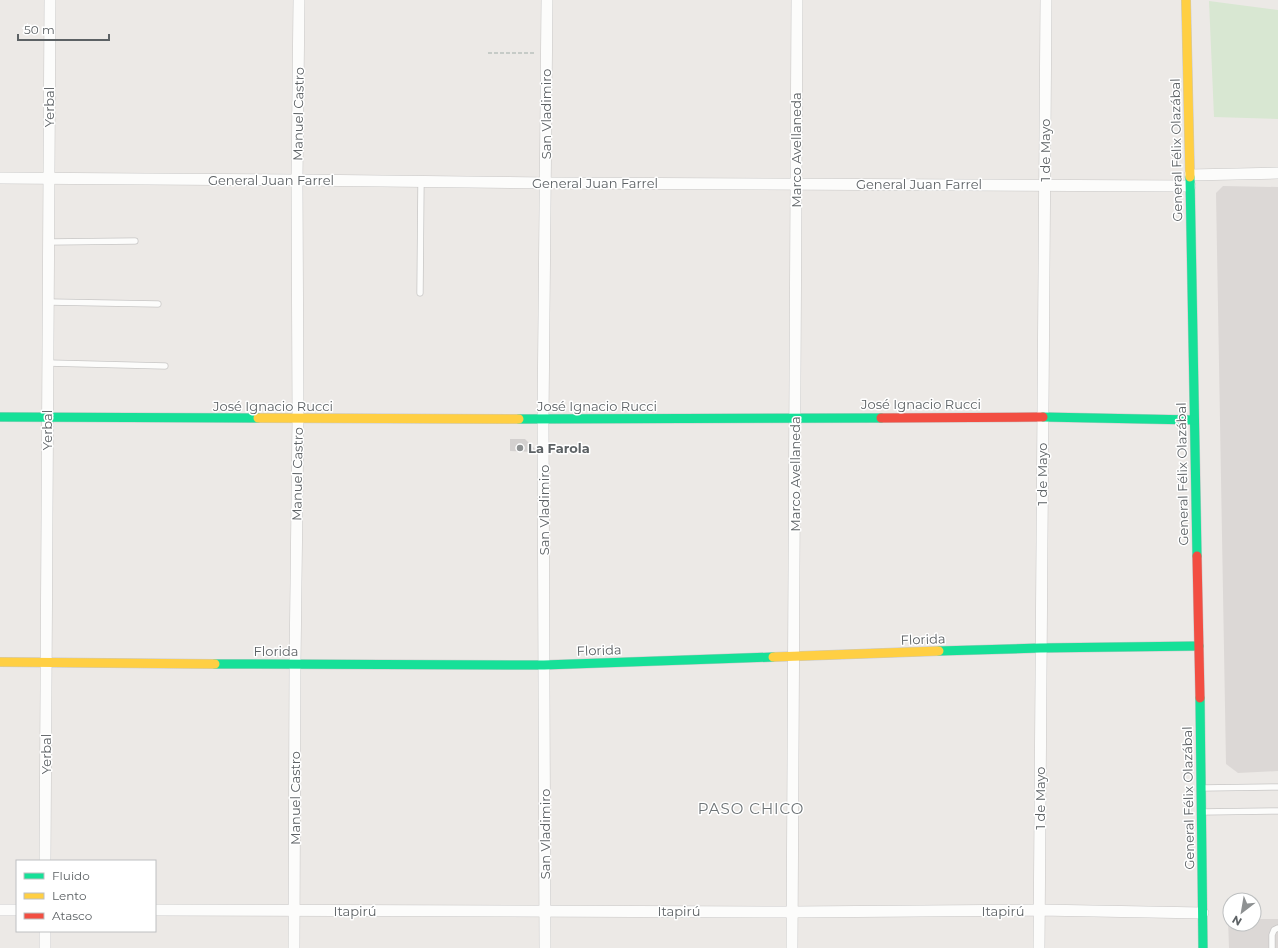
<svg xmlns="http://www.w3.org/2000/svg" width="1278" height="948" font-family="Montserrat,sans-serif">
  <style>
    .industrial { fill: #dcd8d6 }
    .green { fill: #d8e7d2 }
    .building { fill: #d3d0cf }
    .lines { fill: none; stroke-linecap: round; stroke-linejoin: round }
    .lane-casing { stroke: #c8c7c6; stroke-width: 7 }
    .street-casing { stroke: #c8c7c6; stroke-width: 12 }
    .fast-casing { stroke: #c8c8c8; stroke-width: 10 }
    .slow-casing { stroke: #c8c8c8; stroke-width: 10 }
    .jam-casing { stroke: #c8c8c8; stroke-width: 10 }
    .path { stroke: #c6cbc7; stroke-width: 2; stroke-dasharray: 4 2; stroke-linecap: butt }
    .lane { stroke: #fcfcfb; stroke-width: 5.5 }
    .street { stroke: #fcfcfb; stroke-width: 11 }
    .fast { stroke: #16e098; stroke-width: 9 }
    .slow { stroke: #ffcf43; stroke-width: 9 }
    .jam { stroke: #f24e42; stroke-width: 9 }
    .poi-dot { fill: #8e9192; stroke: #fff; stroke-width: 1.5 }
    .labels { text-anchor: middle; dominant-baseline: central; stroke-width: 3; stroke-linejoin: round; paint-order: stroke }
    .street-label { font-size: 13px; fill: #5c6164; stroke: #fff }
    .poi-label { font-size: 13px; font-weight: bold; fill: #5c6164; stroke: #fff; text-anchor: start }
    .quarter-label { font-size: 15px; letter-spacing: 1px; fill: #6d7376; stroke: #fff }
  </style>
  <rect width="100%" height="100%" fill="#ece9e6"/>
  <g class="industrial">
    <polygon points="1223,186 1278,187 1278,771 1238,773 1226,764 1216,193"/>
    <polygon points="1228,919 1230,919 1230,924 1254,924 1254,919 1278,919 1278,948 1229,948"/>
  </g>
  <polygon class="green" points="1209,1 1278,10 1278,119 1214,117"/>
  <polygon class="building" points="510,439 525,439 536,450 536,452 510,451"/>
  <g class="lines">
    <defs>
      <g id="lane">
        <polyline points="49,242 135,241"/>
        <polyline points="420,293 421,181"/>
        <polyline points="49,302 158,304"/>
        <polyline points="48,363 165,366"/>
        <polyline points="1202,788 1278,787"/>
        <polyline points="1201,812 1278,811"/>
        <polyline points="1272,948 1272,935 1274,930 1278,928"/>
      </g>
      <g id="street">
        <polyline points="1190,175 1278,173"/>
        <polyline points="0,178 297,180 546,183 1190,186"/>
        <polyline points="45,861 50,0"/>
        <polyline points="0,910 17,910"/>
        <polyline points="155,910 793,912 1039,910 1203,913"/>
        <polyline points="45,948 45,931"/>
        <polyline points="294,948 295,665 298,419 297,180 299,0"/>
        <polyline points="545,948 543,419 547,0"/>
        <polyline points="792,948 797,0"/>
        <polyline points="1039,948 1046,0"/>
      </g>
      <g id="fast">
        <polyline points="1190,177 1197,556"/>
        <polyline points="0,417 258,418"/>
        <polyline points="1043,417 1194,420"/>
        <polyline points="519,419 881,418"/>
        <polyline points="939,651 1040,648 1199,646"/>
        <polyline points="215,664 544,665 773,657"/>
        <polyline points="1200,698 1203,948"/>
      </g>
      <g id="slow">
        <polyline points="1186,0 1190,177"/>
        <polyline points="258,418 519,419"/>
        <polyline points="773,657 939,651"/>
        <polyline points="0,662 215,664"/>
      </g>
      <g id="jam">
        <polyline points="881,418 1043,417"/>
        <polyline points="1197,556 1200,698"/>
      </g>
    </defs>
    <use href="#lane" class="lane-casing"/>
    <use href="#street" class="street-casing"/>
    <use href="#fast" class="fast-casing"/>
    <use href="#slow" class="slow-casing"/>
    <use href="#jam" class="jam-casing"/>
    <polyline class="path" points="488,53 535,53"/>
    <use href="#lane" class="lane"/>
    <use href="#street" class="street"/>
    <use href="#fast" class="fast"/>
    <use href="#slow" class="slow"/>
    <use href="#jam" class="jam"/>
  </g>
  <circle class="poi-dot" cx="520" cy="448" r="4"/>
  <g class="labels">
    <g class="street-label">
      <text transform="translate(49 107) rotate(-90)">Yerbal</text>
      <text transform="translate(298 114) rotate(-89)">Manuel Castro</text>
      <text transform="translate(546 114) rotate(-90)">San Vladimiro</text>
      <text transform="translate(796 150) rotate(-90)">Marco Avellaneda</text>
      <text transform="translate(1045 150) rotate(-90)">1 de Mayo</text>
      <text transform="translate(1176 150) rotate(-91)">General Félix Olazábal</text>
      <text x="271" y="180">General Juan Farrel</text>
      <text x="595" y="183">General Juan Farrel</text>
      <text x="919" y="184">General Juan Farrel</text>
      <text x="921" y="404">José Ignacio Rucci</text>
      <text x="273" y="406">José Ignacio Rucci</text>
      <text x="597" y="406">José Ignacio Rucci</text>
      <text transform="translate(47 430) rotate(-90)">Yerbal</text>
      <text transform="translate(297 474) rotate(-89)">Manuel Castro</text>
      <text transform="translate(795 474) rotate(-90)">Marco Avellaneda</text>
      <text transform="translate(1042 474) rotate(-90)">1 de Mayo</text>
      <text transform="translate(1182 474) rotate(-91)">General Félix Olazábal</text>
      <text transform="translate(544 510) rotate(-90)">San Vladimiro</text>
      <text transform="translate(923 639) rotate(-2)">Florida</text>
      <text transform="translate(599 650) rotate(-2)">Florida</text>
      <text x="276" y="651">Florida</text>
      <text transform="translate(46 754) rotate(-90)">Yerbal</text>
      <text transform="translate(295 798) rotate(-90)">Manuel Castro</text>
      <text transform="translate(1040 798) rotate(-90)">1 de Mayo</text>
      <text transform="translate(1188 798) rotate(-91)">General Félix Olazábal</text>
      <text transform="translate(545 834) rotate(-90)">San Vladimiro</text>
      <text x="355" y="911">Itapirú</text>
      <text x="679" y="911">Itapirú</text>
      <text x="1003" y="911">Itapirú</text>
    </g>
    <g class="poi-label">
      <text x="528" y="448">La Farola</text>
    </g>
    <g class="quarter-label">
      <text x="751" y="808">PASO CHICO</text>
    </g>
  </g>
  <rect x="16" y="860" width="140" height="72" fill="#ffffff" stroke="#bec0c1"/>
  <rect x="24" y="873" width="20" height="6" fill="#16e098" stroke="#bec0c1"/>
  <text x="52" y="880" font-size="12" fill="#5c6164">Fluido</text>
  <rect x="24" y="893" width="20" height="6" fill="#ffcf43" stroke="#bec0c1"/>
  <text x="52" y="900" font-size="12" fill="#5c6164">Lento</text>
  <rect x="24" y="913" width="20" height="6" fill="#f24e42" stroke="#bec0c1"/>
  <text x="52" y="920" font-size="12" fill="#5c6164">Atasco</text>
  <g transform="translate(1242 912) rotate(211)"><circle r="19" fill="#ffffff" stroke="#bec0c1"/>
  <path d="M0-3L7 15L0 10L-7 15Z" fill="#8e9192"/>
  <text y="-6" font-size="11" font-weight="bold" text-anchor="middle" fill="#5c6164">N</text>
  </g>
  <path d="M18 34v6h91v-6" fill="none" stroke="#5c6164" stroke-width="2"/>
  <text x="24" y="34" font-size="12" fill="#5c6164" stroke="#ffffff" stroke-width="3" paint-order="stroke">50 m</text>
</svg>
